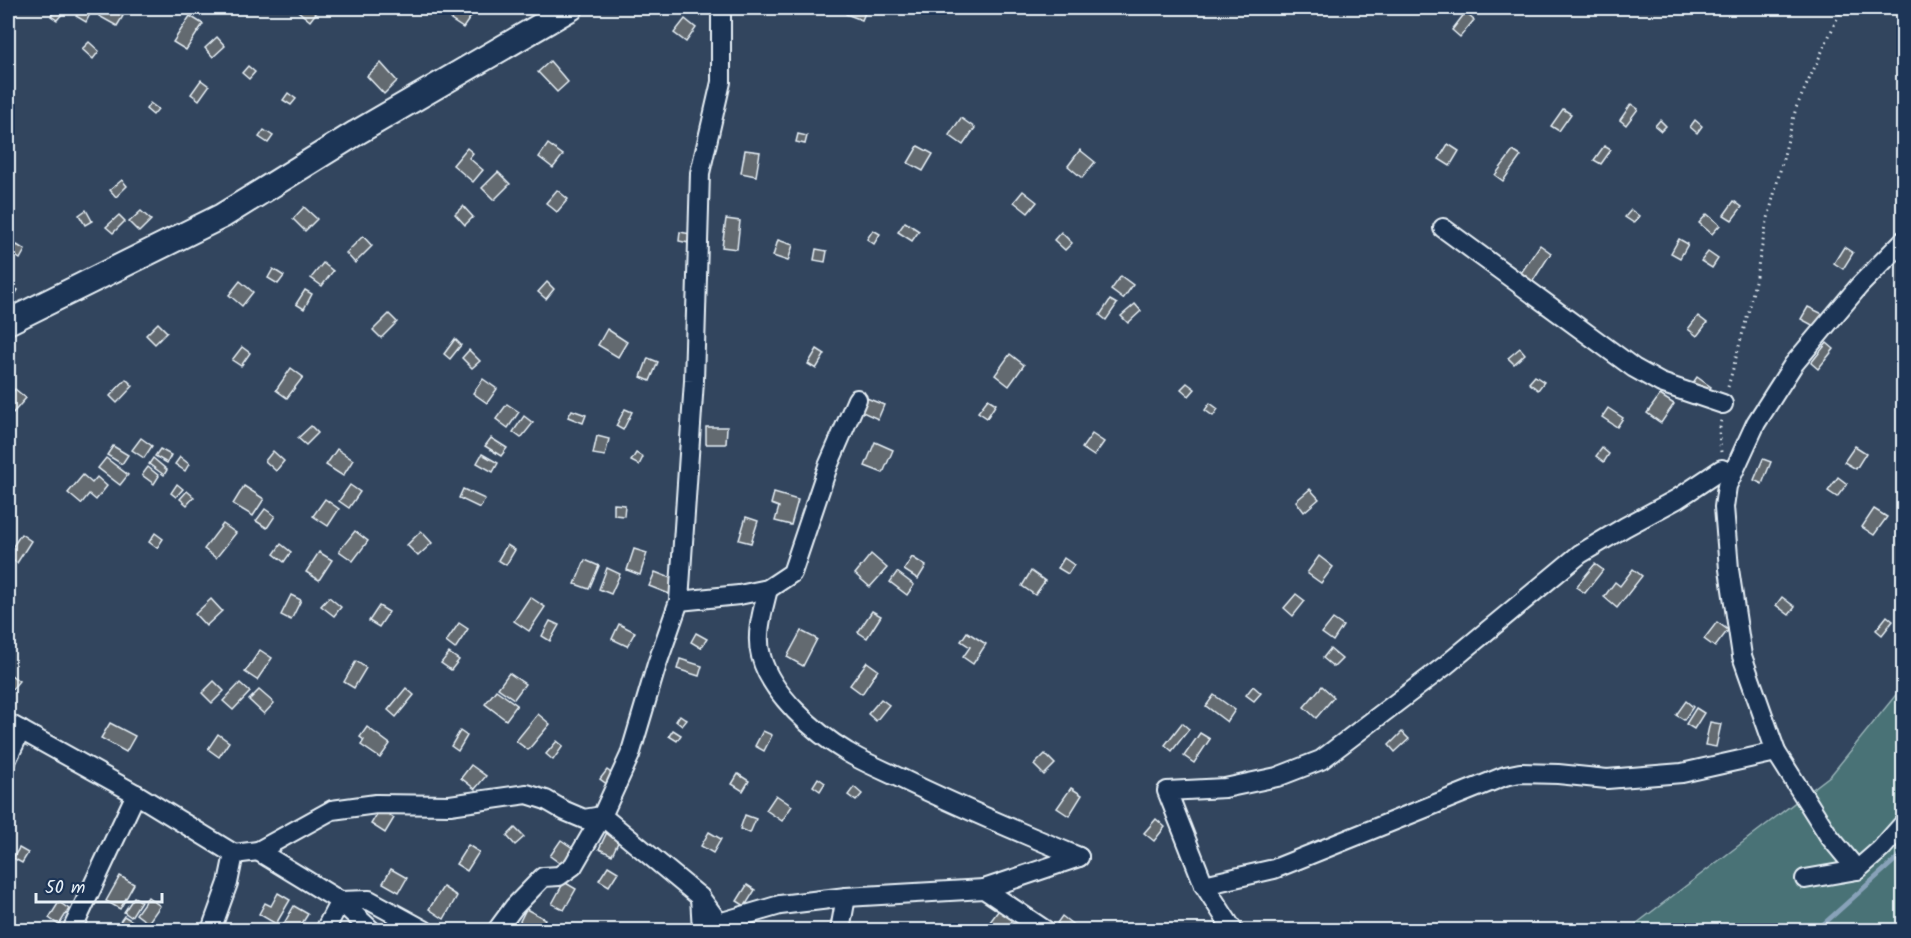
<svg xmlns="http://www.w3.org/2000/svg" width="1911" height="938" font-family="Kalam,sans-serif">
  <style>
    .green { fill: #497276; stroke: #98b2b7; stroke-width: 1.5 }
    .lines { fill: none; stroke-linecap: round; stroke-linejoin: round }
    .stream { stroke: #88a2b9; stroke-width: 5 }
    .building { fill: #636a6f; stroke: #e8f1f8; stroke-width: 1.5 }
    .minor-casing { stroke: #e8f1f8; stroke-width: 22 }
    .tertiary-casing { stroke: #e8f1f8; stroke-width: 28 }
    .path { stroke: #e8f1f8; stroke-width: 3; stroke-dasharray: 1.5 4.5; stroke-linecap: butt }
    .minor { stroke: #1d3557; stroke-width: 18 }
    .tertiary { stroke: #1d3557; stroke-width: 24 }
  </style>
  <rect width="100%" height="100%" fill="#32455e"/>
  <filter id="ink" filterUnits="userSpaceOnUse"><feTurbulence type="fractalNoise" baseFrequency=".0167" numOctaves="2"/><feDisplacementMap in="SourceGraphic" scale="12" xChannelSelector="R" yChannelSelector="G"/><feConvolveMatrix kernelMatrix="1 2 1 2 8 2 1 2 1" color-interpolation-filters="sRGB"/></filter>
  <g filter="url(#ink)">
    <polygon class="green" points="1903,686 1903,930 1628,930 1831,775"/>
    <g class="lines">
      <polyline class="stream" points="1817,930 1904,852"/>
    </g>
    <g class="building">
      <polygon points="81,8 90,14 86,22 76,16"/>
      <polygon points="104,8 108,8 123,16 117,26 99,16"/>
      <polygon points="300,8 317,8 319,9 310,21 298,11"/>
      <polygon points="459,8 472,15 463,28 451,20"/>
      <polygon points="848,8 867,8 862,20 846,14"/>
      <polygon points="56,9 62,14 57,20 51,16"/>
      <polygon points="1465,13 1474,20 1460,37 1452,30"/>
      <polygon points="190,16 203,24 186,50 173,42"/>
      <polygon points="685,19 696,28 686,42 674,33"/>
      <polygon points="217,37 225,46 213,57 205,48"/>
      <polygon points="89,42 99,51 93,59 82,49"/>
      <polygon points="550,61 568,82 557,92 538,72"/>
      <polygon points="381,63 397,81 384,94 367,76"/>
      <polygon points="248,66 255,72 249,79 242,73"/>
      <polygon points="201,80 209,86 199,100 191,94"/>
      <polygon points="288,93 296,99 291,105 283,100"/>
      <polygon points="150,103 158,109 153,115 146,109"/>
      <polygon points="1631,104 1638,109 1626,125 1620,120"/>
      <polygon points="1563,109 1571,114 1559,131 1551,126"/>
      <polygon points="961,118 975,128 963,145 949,135"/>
      <polygon points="1660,120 1666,126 1661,131 1655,126"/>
      <polygon points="1695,120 1702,126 1697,133 1690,127"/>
      <polygon points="264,130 273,136 268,143 259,137"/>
      <polygon points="798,134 807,136 805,144 796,142"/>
      <polygon points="548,144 563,155 553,168 539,157"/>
      <polygon points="1448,144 1459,151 1450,166 1439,159"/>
      <polygon points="918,146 933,154 923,171 908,163"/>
      <polygon points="1604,146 1611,150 1601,164 1594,160"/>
      <polygon points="467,148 473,153 469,158 483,170 473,182 453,165"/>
      <polygon points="745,150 760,152 756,176 741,173"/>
      <polygon points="1080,150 1095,162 1082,178 1068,166"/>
      <polygon points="1513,151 1521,156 1503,181 1495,175"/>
      <polygon points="498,172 510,184 494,200 482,188"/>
      <polygon points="122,180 127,186 116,197 110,190"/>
      <polygon points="557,190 568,199 557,212 546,203"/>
      <polygon points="1023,191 1037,202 1028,213 1014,202"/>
      <polygon points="1734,201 1742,207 1732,220 1724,215"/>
      <polygon points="463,206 473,217 465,225 455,214"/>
      <polygon points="304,207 317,219 305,231 293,219"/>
      <polygon points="86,210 92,221 85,225 79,215"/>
      <polygon points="1631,210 1639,216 1634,223 1625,217"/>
      <polygon points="141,211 151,220 139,232 129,222"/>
      <polygon points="1707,214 1720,225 1712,234 1699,223"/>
      <polygon points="119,215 125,221 113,233 106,227"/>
      <polygon points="726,219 740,221 737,249 722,247"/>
      <polygon points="905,222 919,231 912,241 898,232"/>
      <polygon points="873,230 880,234 874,244 867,239"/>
      <polygon points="680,232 691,234 689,243 679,241"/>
      <polygon points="1061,232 1072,243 1065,250 1054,240"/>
      <polygon points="363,236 372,246 355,263 346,253"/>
      <polygon points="1679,239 1688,244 1680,258 1671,253"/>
      <polygon points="778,240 793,245 788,261 773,256"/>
      <polygon points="17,245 25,250 20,259 11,253"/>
      <polygon points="1540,245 1551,253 1531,284 1519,276"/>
      <polygon points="1844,247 1853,253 1843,269 1834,263"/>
      <polygon points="816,249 827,251 825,262 814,260"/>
      <polygon points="1708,252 1718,259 1712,268 1701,261"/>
      <polygon points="323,263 333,271 322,286 311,278"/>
      <polygon points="273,269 284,276 278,284 268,278"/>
      <polygon points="1121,276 1133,285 1123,299 1111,290"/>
      <polygon points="240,281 253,292 242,306 229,295"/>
      <polygon points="547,282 554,289 546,299 538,292"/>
      <polygon points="11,286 18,290 8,306 8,290"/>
      <polygon points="305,290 312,294 304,309 296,304"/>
      <polygon points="1110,300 1117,304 1106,320 1100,315"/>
      <polygon points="1135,304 1141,311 1128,323 1121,316"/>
      <polygon points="1808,307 1823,314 1816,327 1801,319"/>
      <polygon points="389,314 397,322 381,338 373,330"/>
      <polygon points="1698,316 1707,323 1697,336 1688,329"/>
      <polygon points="158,323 167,332 155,344 146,335"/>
      <polygon points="607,329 627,342 618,357 598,345"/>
      <polygon points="455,339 461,345 450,359 444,354"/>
      <polygon points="1827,343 1834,349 1818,369 1811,363"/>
      <polygon points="242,347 250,353 241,366 232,360"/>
      <polygon points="1520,348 1525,354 1514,364 1508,358"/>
      <polygon points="817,349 825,354 816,369 808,364"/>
      <polygon points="469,350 480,361 472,368 462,358"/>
      <polygon points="1010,354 1024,365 1009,386 995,375"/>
      <polygon points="648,358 658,362 650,381 641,377"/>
      <polygon points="291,368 303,377 287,398 276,390"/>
      <polygon points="1535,376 1544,382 1538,390 1529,383"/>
      <polygon points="1697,377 1711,387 1704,397 1690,387"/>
      <polygon points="126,379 133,386 117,403 110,396"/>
      <polygon points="483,379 497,389 487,403 473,393"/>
      <polygon points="1187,383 1195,389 1189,396 1181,389"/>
      <polygon points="15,389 26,398 13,413 8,408 8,399"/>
      <polygon points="1660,395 1674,404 1661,423 1647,413"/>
      <polygon points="864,397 884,405 878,419 858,410"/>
      <polygon points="988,399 996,404 987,418 978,412"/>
      <polygon points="1210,403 1218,409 1213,416 1205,410"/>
      <polygon points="507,404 519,412 508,428 496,419"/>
      <polygon points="1608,408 1623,418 1617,427 1602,417"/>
      <polygon points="625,409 632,412 623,430 616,426"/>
      <polygon points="572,410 586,415 583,423 568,417"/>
      <polygon points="524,416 533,423 521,438 513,432"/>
      <polygon points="311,426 318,433 306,445 298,438"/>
      <polygon points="706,427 727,427 726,444 706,444"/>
      <polygon points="1092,434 1104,442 1094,456 1082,448"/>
      <polygon points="597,436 609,439 605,456 593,454"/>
      <polygon points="141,438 152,446 144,458 132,450"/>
      <polygon points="491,438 507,448 501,456 485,446"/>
      <polygon points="875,442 893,450 883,473 865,466"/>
      <polygon points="113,446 128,455 122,464 107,455"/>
      <polygon points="1855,446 1866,453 1856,469 1844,462"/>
      <polygon points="1602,448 1609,454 1604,462 1596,456"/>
      <polygon points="160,449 171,455 167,463 155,456"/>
      <polygon points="337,449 353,460 343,476 326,465"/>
      <polygon points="273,451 284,461 276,471 265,461"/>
      <polygon points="636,453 643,457 639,465 631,461"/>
      <polygon points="482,454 498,463 493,472 477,463"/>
      <polygon points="180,457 189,464 185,471 175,464"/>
      <polygon points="106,458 128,475 120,485 98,468"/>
      <polygon points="153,458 167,470 164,475 149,464"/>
      <polygon points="1763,459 1771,462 1762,484 1754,480"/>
      <polygon points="148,467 159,476 154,484 142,475"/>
      <polygon points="83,475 92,483 97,477 107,486 96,500 89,494 81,504 68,493"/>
      <polygon points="1838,477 1847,484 1837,497 1828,491"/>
      <polygon points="177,484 183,489 176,497 171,493"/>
      <polygon points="350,485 360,492 349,508 339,501"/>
      <polygon points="244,486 264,499 253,516 233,504"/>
      <polygon points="463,489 485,499 480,508 459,498"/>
      <polygon points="1310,489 1319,499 1304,512 1296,501"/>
      <polygon points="187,491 194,497 187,505 180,499"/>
      <polygon points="774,493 798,500 791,525 775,521 779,507 771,504"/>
      <polygon points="325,499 339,509 328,526 313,516"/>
      <polygon points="614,504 625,505 624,516 614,515"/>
      <polygon points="265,509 275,516 267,528 256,521"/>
      <polygon points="1874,509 1887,517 1874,535 1862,527"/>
      <polygon points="746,517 758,521 751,543 739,540"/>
      <polygon points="223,524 236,533 216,558 204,549"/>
      <polygon points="355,531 368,541 353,561 339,551"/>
      <polygon points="421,531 432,543 418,556 407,545"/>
      <polygon points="155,533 163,539 157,548 149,542"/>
      <polygon points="21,534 31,541 17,563 8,557 8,554"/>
      <polygon points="281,544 291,552 284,562 274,554"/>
      <polygon points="507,545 515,550 506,565 498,560"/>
      <polygon points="634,549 647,553 640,575 627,570"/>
      <polygon points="319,552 332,560 319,580 306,572"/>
      <polygon points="871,554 887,568 870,587 855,574"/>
      <polygon points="1319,556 1333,567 1321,583 1307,573"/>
      <polygon points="912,557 926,566 918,579 904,570"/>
      <polygon points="1064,558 1074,565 1068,574 1058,568"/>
      <polygon points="585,560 599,566 589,589 575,584"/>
      <polygon points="1595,564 1603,570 1585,593 1576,587"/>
      <polygon points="607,568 620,574 611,594 599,589"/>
      <polygon points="1633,569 1642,576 1617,608 1604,597 1615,582 1620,586"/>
      <polygon points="1031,571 1045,581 1035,595 1022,586"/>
      <polygon points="655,572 678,581 672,595 649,586"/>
      <polygon points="897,572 914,585 907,595 890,582"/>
      <polygon points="1296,594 1305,601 1293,616 1284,608"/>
      <polygon points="291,595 301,600 291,620 281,615"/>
      <polygon points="329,597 341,607 334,616 321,606"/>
      <polygon points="530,597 545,607 529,631 514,621"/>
      <polygon points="1782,597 1795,607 1789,615 1776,605"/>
      <polygon points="211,599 222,611 206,626 195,614"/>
      <polygon points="379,606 389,612 379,627 369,621"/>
      <polygon points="872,611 881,616 867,638 858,632"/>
      <polygon points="1887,616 1893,621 1882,635 1876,630"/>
      <polygon points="1333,619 1343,626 1333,641 1322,633"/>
      <polygon points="550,621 559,625 550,641 542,636"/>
      <polygon points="1717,622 1728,630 1715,647 1704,639"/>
      <polygon points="459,623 468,629 455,649 446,642"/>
      <polygon points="619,624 635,632 627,646 612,639"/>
      <polygon points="801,631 817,639 803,666 787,657"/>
      <polygon points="967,632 986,644 973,664 963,657 970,647 961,641"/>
      <polygon points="696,633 707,639 701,648 691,642"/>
      <polygon points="1330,649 1342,659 1334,667 1323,658"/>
      <polygon points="260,650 272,658 257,680 245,672"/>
      <polygon points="449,653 459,660 451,670 441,663"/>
      <polygon points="680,659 702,666 699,676 677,669"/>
      <polygon points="356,661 366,668 354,688 344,682"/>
      <polygon points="867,662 878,670 862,694 850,685"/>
      <polygon points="509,673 525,684 514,699 498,688"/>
      <polygon points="11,675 19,681 9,693 8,691 8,679"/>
      <polygon points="214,681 224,691 212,703 202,693"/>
      <polygon points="240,683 250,692 233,710 223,701"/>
      <polygon points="1253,686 1261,693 1254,701 1246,695"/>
      <polygon points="1322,686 1334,697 1316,718 1304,707"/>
      <polygon points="406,688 414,695 396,717 388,710"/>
      <polygon points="259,690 274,703 264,714 249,700"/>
      <polygon points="496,690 517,705 506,720 485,704"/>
      <polygon points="1214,695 1235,710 1227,722 1206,706"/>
      <polygon points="881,699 889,705 876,721 868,714"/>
      <polygon points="1686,701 1693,707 1684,720 1676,715"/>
      <polygon points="1696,708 1704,713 1694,729 1686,724"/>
      <polygon points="538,714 550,724 528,750 516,741"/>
      <polygon points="680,715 687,720 682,726 676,721"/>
      <polygon points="1710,722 1721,724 1716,747 1705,745"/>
      <polygon points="110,723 135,736 126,752 101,738"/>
      <polygon points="1182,723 1189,729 1172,751 1165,745"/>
      <polygon points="367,727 390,744 380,758 361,745 364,740 360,737"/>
      <polygon points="673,730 681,735 677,741 669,736"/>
      <polygon points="460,731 467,736 458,751 451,746"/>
      <polygon points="763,731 772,735 764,751 755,746"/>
      <polygon points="1402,732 1409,739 1395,752 1389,745"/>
      <polygon points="1200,733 1210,739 1194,763 1184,756"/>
      <polygon points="218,734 229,742 219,757 208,749"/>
      <polygon points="557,741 563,746 553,760 546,754"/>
      <polygon points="1045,754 1055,764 1044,775 1034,765"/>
      <polygon points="471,765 486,776 475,789 461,778"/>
      <polygon points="607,770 615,776 608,785 600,779"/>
      <polygon points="738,774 749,781 743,791 732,784"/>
      <polygon points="818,778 825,783 820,791 813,786"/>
      <polygon points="854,787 862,794 856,801 848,795"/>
      <polygon points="1071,788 1082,795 1069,816 1057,808"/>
      <polygon points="776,795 792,806 782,821 766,810"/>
      <polygon points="380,809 394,818 385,833 371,824"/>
      <polygon points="745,815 756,819 750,833 740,829"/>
      <polygon points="1156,819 1165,827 1154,841 1144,833"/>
      <polygon points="515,828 524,837 515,845 507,836"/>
      <polygon points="609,828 622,834 612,855 599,849"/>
      <polygon points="709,832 721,839 713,853 701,846"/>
      <polygon points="561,840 577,851 565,867 550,856"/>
      <polygon points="468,845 479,852 467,871 456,864"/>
      <polygon points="19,848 28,853 22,863 13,858"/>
      <polygon points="608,866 618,872 609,886 599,880"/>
      <polygon points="391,869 407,878 399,892 383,883"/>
      <polygon points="120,876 134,884 120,909 106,901"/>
      <polygon points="564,882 576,889 564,910 552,904"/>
      <polygon points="747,885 755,890 745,906 737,901"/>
      <polygon points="443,887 457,896 444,919 429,909"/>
      <polygon points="278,893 290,900 276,924 259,914 265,903 271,906"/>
      <polygon points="134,897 141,901 131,917 124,912"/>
      <polygon points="148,897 160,906 148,923 136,914"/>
      <polygon points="59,902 69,909 59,925 49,918"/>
      <polygon points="294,906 308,914 298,930 287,930 282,927"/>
      <polygon points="1001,907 1015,918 1005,930 984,930"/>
      <polygon points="526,909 545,919 539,930 528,930 518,925"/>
      <polygon points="124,916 137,924 132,930 119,923"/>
      <polygon points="1062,916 1076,927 1073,930 1066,930 1057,923"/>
    </g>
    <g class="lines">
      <defs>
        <g id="minor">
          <polyline points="1443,228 1634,368 1661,383 1723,404"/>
          <path d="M768,589C763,610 755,634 761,656C770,693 815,733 847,752C863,762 883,770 900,778C959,807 1019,832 1079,857"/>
          <polyline points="679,601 739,595 768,589 792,573 828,466 857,399"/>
          <polyline points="8,723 136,794 234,854 258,851 332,810 376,804 450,805 527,794 546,800 565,811 584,819 602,816 700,897 719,923 780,905 846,897 984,889 1045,930"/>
          <polyline points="8,757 21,730"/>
          <polyline points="258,851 340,901 371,930"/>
          <polyline points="1857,870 1881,849 1904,823"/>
          <polyline points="1805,879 1857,870 1829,836 1776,752 1742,656 1729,569 1724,507 1727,486 1756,423 1793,365 1859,286 1904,240"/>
          <polyline points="1204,885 1274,869 1505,776 1520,773 1558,774 1607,779 1682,773 1776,752"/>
          <polyline points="984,889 1079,857"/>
          <polyline points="700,897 702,930"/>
          <polyline points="72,930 136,794"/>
          <polyline points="211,930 228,883 234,854"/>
          <polyline points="325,930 340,901 369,900 424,930"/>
          <polyline points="497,930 514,907 543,877 559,876 573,866 602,816 630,755 657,664 679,601 694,381 700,173 721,82 721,8"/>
          <polyline points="840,930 846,897"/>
          <polyline points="1233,930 1204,885 1167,791 1225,788 1277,777 1321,760 1446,665 1580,554 1625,527 1677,499 1722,469"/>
        </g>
        <polyline id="tertiary" points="8,322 222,216 356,133 571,8"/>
      </defs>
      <use href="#minor" class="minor-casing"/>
      <use href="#tertiary" class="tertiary-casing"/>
      <g class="path">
        <polyline points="1728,387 1750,306 1766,226 1796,108 1842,8"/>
        <polyline points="1721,452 1719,435 1721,420"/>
      </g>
      <use href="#minor" class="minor"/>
      <use href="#tertiary" class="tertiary"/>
    </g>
  </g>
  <rect width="1911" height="938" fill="none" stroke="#1d3557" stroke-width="30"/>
  <rect x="15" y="15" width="1881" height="908" fill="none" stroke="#e8f1f8" stroke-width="2" filter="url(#ink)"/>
  <path d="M36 893v9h126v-9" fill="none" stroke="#e8f1f8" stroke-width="3"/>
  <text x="45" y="893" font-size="18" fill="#e8f1f8" stroke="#1d3557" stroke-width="4.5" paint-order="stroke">50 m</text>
</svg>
